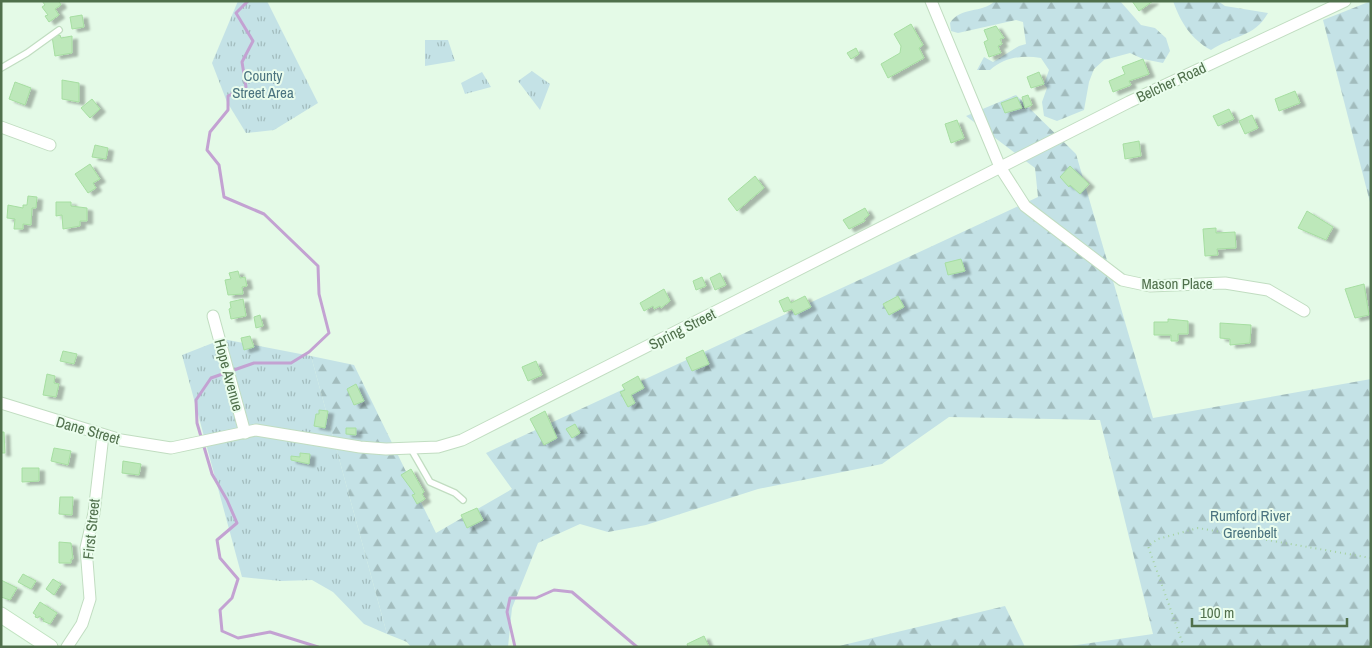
<svg xmlns="http://www.w3.org/2000/svg" width="1372" height="648" font-family="'Archivo Narrow',sans-serif">
  <style>
    .grass { fill: url(#grass-tufts) }
    .forest { fill: url(#forest-firs) }
    .lines { fill: none; stroke-linecap: round; stroke-linejoin: round }
    .stream { stroke: #c3a2d2; stroke-width: 3 }
    .building { fill: #bde8ba; stroke: #a6dea1; filter: url(#shadow) }
    .lane-casing { stroke: #c1ddc1; stroke-width: 8 }
    .street-casing { stroke: #c1ddc1; stroke-width: 13 }
    .secondary-casing { stroke: #c2e4c2; stroke-width: 17 }
    .path { stroke: #a6d1a2; stroke-width: 2; stroke-dasharray: 1 4; stroke-linecap: butt }
    .lane { stroke: #fff; stroke-width: 5.5 }
    .street { stroke: #fff; stroke-width: 11 }
    .secondary { stroke: #fff; stroke-width: 15 }
    .labels { text-anchor: middle; dominant-baseline: central; stroke-width: 4; stroke-linejoin: round; paint-order: stroke }
    .park-label { font-size: 15px; fill: #4b7480; stroke: #eafded }
    .street-label { font-size: 15px; fill: #50704c; stroke: #eafded }
  </style>
  <defs>
    <pattern id="grass-tufts" width="24" height="20" patternUnits="userSpaceOnUse" patternTransform="scale(1.25)"><rect width="24" height="20" fill="#c4e2e6"/><path d="M3 7l-1-3M5 7V3M7 7l1-3M15 17l-1-3M17 17v-4M19 17l1-3" fill="none" stroke="#a2bcbd"/></pattern>
    <pattern id="forest-firs" width="22" height="20" patternUnits="userSpaceOnUse" patternTransform="scale(1.25)"><rect width="22" height="20" fill="#c4e2e6"/><path d="M5 1l3.5 6h-7zM16 11l3.5 6h-7z" fill="#a2bcbd"/></pattern>
    <filter id="shadow"><feDropShadow dx="5.5" dy="3" stdDeviation="1" flood-color="#0004"/></filter>
  </defs>
  <rect width="100%" height="100%" fill="#e4fae7"/>
  <g class="grass">
    <polygon points="238,1 267,1 318,103 274,130 246,133 227,102 212,63"/>
    <polygon points="425,40 448,40 455,61 425,66"/>
    <polygon points="532,71 550,84 540,110 518,81"/>
    <polygon points="482,72 491,87 465,94 461,83"/>
    <polygon points="223,339 311,356 387,634 364,624 333,592 312,580 281,581 242,577 182,355"/>
  </g>
  <g class="forest">
    <path d="M995,1H1120L1141,25L1155,28L1166,38L1170,51L1163,63L1143,59L1130,53L1104,60L1094,69L1089,82L1084,110L1057,121L1044,116L1042,102L1047,88L1044,84L1049,70L1041,58C1022,55 1005,57 990,70H977L984,57L993,62L1019,46L1026,44L1023,22L1016,20L958,33L951,31L950,23C961,6 981,14 995,1Z"/>
    <path d="M1173,1H1218L1225,6L1268,13C1254,38 1233,35 1211,50C1191,39 1181,23 1173,1Z"/>
    <polygon points="1371,1 1371,206 1323,20"/>
    <polygon points="1016,95 1076,154 1153,418 1371,379 1371,647 1063,647 1153,634 1100,420 949,417 882,464 758,489 646,525 608,532 580,524 538,543 512,608 508,647 411,647 407,642 387,634 311,356 354,365 436,533 512,489 486,453 1038,197 1035,168 966,116"/>
    <polygon points="1005,606 1025,647 835,647"/>
  </g>
  <g class="lines">
    <g class="stream">
      <polyline points="248,1 236,13 253,41 242,62 246,87 228,96 228,110 210,132 207,150 219,165 224,197 264,214 318,266 319,294 329,333 309,352 291,363 254,363 211,378 196,400 197,423 212,474 227,500 237,523 217,540 220,558 238,579 232,598 220,610 222,631 238,638 270,632 318,647"/>
      <polyline points="515,647 507,612 510,598 536,598 554,590 572,592 637,647"/>
    </g>
  </g>
  <g class="building">
    <polygon points="42,1 59,1 61,5 55,9 59,15 49,22 45,16 48,15 42,7 45,5"/>
    <polygon points="1132,1 1153,1 1139,11"/>
    <polygon points="82,15 84,27 72,29 70,17"/>
    <polygon points="911,24 923,45 919,48 924,58 888,78 881,64 900,53 901,46 894,34"/>
    <polygon points="996,26 1004,38 1000,39 1002,44 998,46 1001,53 989,57 984,42 988,40 984,30"/>
    <polygon points="60,35 61,38 72,36 72,53 55,56 52,36"/>
    <polygon points="856,48 859,54 851,59 847,53"/>
    <polygon points="1143,59 1149,74 1129,81 1131,85 1113,92 1109,81 1125,74 1122,67"/>
    <polygon points="1039,72 1044,84 1031,88 1027,77"/>
    <polygon points="62,80 79,83 79,102 62,99"/>
    <polygon points="15,82 31,88 25,105 9,99"/>
    <polygon points="1295,91 1300,103 1279,111 1275,99"/>
    <polygon points="1028,95 1032,105 1025,108 1022,97"/>
    <polygon points="1017,97 1022,108 1005,113 1001,103"/>
    <polygon points="92,99 100,109 90,118 81,108"/>
    <polygon points="1229,109 1234,119 1218,126 1213,116"/>
    <polygon points="1252,115 1258,128 1245,134 1239,121"/>
    <polygon points="957,120 964,138 951,143 945,124"/>
    <polygon points="1139,141 1141,156 1125,159 1123,144"/>
    <polygon points="95,145 108,148 106,159 92,157"/>
    <polygon points="90,164 100,179 93,183 96,188 88,193 75,174"/>
    <polygon points="1070,166 1089,184 1080,194 1070,185 1069,187 1060,177"/>
    <polygon points="755,176 764,188 737,211 728,199"/>
    <polygon points="28,196 37,197 36,208 32,208 31,225 23,224 23,229 14,229 15,219 7,218 8,205 23,208 23,205 27,205"/>
    <polygon points="56,202 71,202 71,206 87,208 87,221 80,221 80,226 63,229 62,215 56,216"/>
    <polygon points="865,208 869,215 864,219 865,221 849,229 843,220"/>
    <polygon points="1307,211 1333,227 1326,240 1298,228"/>
    <polygon points="1216,228 1216,233 1235,232 1236,248 1217,249 1218,255 1205,256 1203,229"/>
    <polygon points="961,259 965,271 948,275 945,263"/>
    <polygon points="238,271 240,278 245,277 247,286 242,287 243,294 228,295 225,280 231,279 229,273"/>
    <polygon points="720,273 726,285 715,290 710,278"/>
    <polygon points="702,277 706,286 696,290 693,281"/>
    <polygon points="1364,284 1369,315 1355,318 1345,289"/>
    <polygon points="664,289 670,301 661,308 660,306 654,309 653,306 644,311 640,303"/>
    <polygon points="805,296 811,307 795,315 792,309 784,312 779,301 788,297 791,303"/>
    <polygon points="898,296 904,307 889,315 883,304"/>
    <polygon points="243,299 246,316 231,319 229,309 231,308 230,302"/>
    <polygon points="260,315 263,326 256,328 254,317"/>
    <polygon points="1168,319 1188,321 1188,334 1178,334 1178,341 1171,341 1171,335 1154,335 1154,322 1168,322"/>
    <polygon points="1220,323 1251,325 1250,343 1230,345 1230,339 1220,338"/>
    <polygon points="250,336 254,347 244,350 241,338"/>
    <polygon points="703,350 709,364 692,371 686,358"/>
    <polygon points="63,351 77,354 74,364 60,361"/>
    <polygon points="536,361 542,375 528,381 522,367"/>
    <polygon points="47,374 55,376 54,383 59,384 56,397 43,395"/>
    <polygon points="638,376 644,388 631,395 635,403 628,407 620,392 625,390 622,385"/>
    <polygon points="356,384 364,401 354,405 347,389"/>
    <polygon points="319,410 328,411 325,428 314,426 316,414 319,414"/>
    <polygon points="545,411 557,438 544,445 530,419"/>
    <polygon points="575,424 580,433 572,438 566,429"/>
    <polygon points="346,428 356,428 356,435 346,434"/>
    <polygon points="1,432 4,432 5,453 1,453"/>
    <polygon points="54,448 71,451 68,465 51,461"/>
    <polygon points="300,453 310,454 309,464 291,460 291,456 300,457"/>
    <polygon points="123,461 141,464 139,475 122,473"/>
    <polygon points="22,468 39,468 39,481 22,482"/>
    <polygon points="411,469 424,492 422,494 425,499 417,504 412,495 415,494 401,475"/>
    <polygon points="60,497 73,497 72,515 59,514"/>
    <polygon points="477,508 483,520 467,528 461,515"/>
    <polygon points="59,542 71,543 73,559 71,559 71,563 59,563"/>
    <polygon points="23,574 36,581 31,589 18,582"/>
    <polygon points="53,579 61,584 54,595 46,589"/>
    <polygon points="1,580 17,588 10,600 1,597"/>
    <polygon points="40,602 57,613 50,624 43,621 44,619 39,616 38,618 35,617 36,615 33,613"/>
    <polygon points="704,636 709,647 688,647 687,644"/>
  </g>
  <g class="lines">
    <defs>
      <g id="lane">
        <polyline points="1,68 27,53 59,30"/>
        <polyline points="411,449 430,482 455,493 463,500"/>
      </g>
      <g id="street">
        <polyline points="931,1 1000,167 1025,206 1122,280 1150,286 1225,283 1268,290 1304,311"/>
        <polyline points="1,127 50,145"/>
        <polyline points="213,316 245,433"/>
        <polyline points="1,403 121,440 171,448 256,430 360,447 386,449 438,447 462,440 1129,102 1345,1"/>
        <polyline points="67,647 82,624 90,599 86,548 94,513 103,435"/>
      </g>
      <polyline id="secondary" points="1,615 50,647"/>
    </defs>
    <use href="#lane" class="lane-casing"/>
    <use href="#street" class="street-casing"/>
    <use href="#secondary" class="secondary-casing"/>
    <polyline class="path" points="1184,647 1148,546 1158,539 1198,528 1371,558"/>
    <use href="#lane" class="lane"/>
    <use href="#street" class="street"/>
    <use href="#secondary" class="secondary"/>
  </g>
  <g class="labels">
    <g class="park-label">
      <text x="263" y="75">County<tspan x="263" dy="17">Street Area</tspan></text>
      <text x="1250" y="515">Rumford River<tspan x="1250" dy="17">Greenbelt</tspan></text>
    </g>
    <g class="street-label">
      <text transform="translate(1171 82) rotate(-25)">Belcher Road</text>
      <text x="1177" y="283">Mason Place</text>
      <text transform="translate(682 329) rotate(-27)">Spring Street</text>
      <text transform="translate(229 375) rotate(75)">Hope Avenue</text>
      <text transform="translate(88 430) rotate(16)">Dane Street</text>
      <text transform="translate(91 529) rotate(-84)">First Street</text>
    </g>
  </g>
  <rect width="1372" height="648" fill="none" stroke="#50704c" stroke-width="5"/>
  <path d="M1192 618v8h155v-8" fill="none" stroke="#50704c" stroke-width="2.5"/>
  <text x="1200" y="618" font-size="15" fill="#50704c" stroke="#eafded" stroke-width="4" paint-order="stroke">100 m</text>
</svg>
